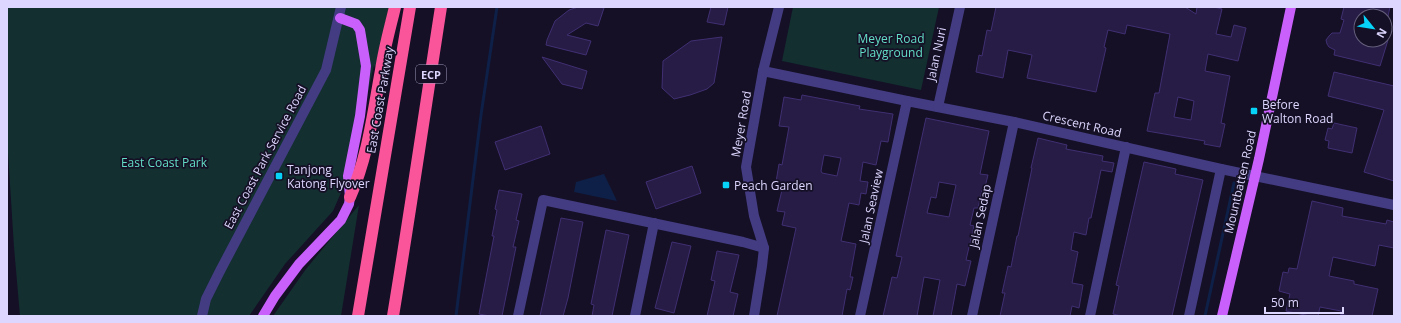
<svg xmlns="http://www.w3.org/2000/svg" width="1401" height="323" font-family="'Open Sans',sans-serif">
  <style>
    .green { fill: #132f30 }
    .water { fill: #0e2047 }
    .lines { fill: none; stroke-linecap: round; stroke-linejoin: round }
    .stream { stroke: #0e2047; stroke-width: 3 }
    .building { fill: #271c46; stroke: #402f72; fill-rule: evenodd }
    .minor { stroke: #433c83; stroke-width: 10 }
    .major { stroke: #ca60fb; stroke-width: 10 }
    .highway { stroke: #fa549a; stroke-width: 12 }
    .poi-dot { fill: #07d3f8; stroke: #151026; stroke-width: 1.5 }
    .labels { text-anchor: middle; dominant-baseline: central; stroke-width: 3.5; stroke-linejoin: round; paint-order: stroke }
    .shield { fill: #151026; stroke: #a19bbd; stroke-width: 1 }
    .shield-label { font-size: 11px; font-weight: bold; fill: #ddd6fe }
    .park-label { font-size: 12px; fill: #63ddc5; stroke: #151026 }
    .street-label { font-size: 12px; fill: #ddd6fe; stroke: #151026 }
    .poi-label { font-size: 12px; fill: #ddd6fe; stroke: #151026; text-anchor: start }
  </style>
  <rect width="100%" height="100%" fill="#151026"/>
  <g class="green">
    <polygon points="7,7 389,7 375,68 374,65 351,170 333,211 285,264 249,316 20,316 14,247 7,137"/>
    <polygon points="793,7 939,7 921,90 782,61"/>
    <polygon points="359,205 341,316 273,316 306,269"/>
  </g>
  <polygon class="water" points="604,174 617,201 574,192 576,182"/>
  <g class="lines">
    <g class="stream">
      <polyline points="456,316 481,115 497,7"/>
      <polyline points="1205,316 1234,183"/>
    </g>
  </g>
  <g class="building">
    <polygon points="578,7 598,7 604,8 598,26 586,23 567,35 591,41 586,55 546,45 547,40 555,21 569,10"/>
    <polygon points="711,7 728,7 724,25 707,22"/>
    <path d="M996,7H1185L1196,14L1197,7H1214L1222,9L1216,34L1231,37L1234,25L1246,28L1238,61L1208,54L1205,71L1230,76L1221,123L1225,124L1220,147L1204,144L1205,141L1147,131L1155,93H1159L1170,34L1127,25L1125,34L1108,30L1104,47L1106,48L1096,92L1027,78L1032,55L1008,50L1003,78L976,72L979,55L982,56L987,30L991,31ZM1178,97L1194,101L1191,120L1174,117Z"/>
    <polygon points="1344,7 1390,7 1388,16 1361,16 1361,40 1388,40 1380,66 1334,55 1335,50 1329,47 1327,44 1326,40 1329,36 1332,33 1340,33 1344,20 1341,19"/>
    <polygon points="722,37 714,83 707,89 690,95 674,99 662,88 663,61 691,41"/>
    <polygon points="542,57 587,71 582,89 562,84"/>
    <polygon points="1334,72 1394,86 1394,181 1364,172 1384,110 1328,96"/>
    <path d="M802,95L860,106L859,109L893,114L888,142L881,141L876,165L863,162L860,181L868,182L866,194L861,193L859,205L849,203L841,241L856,244L850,277H853L850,290L847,289L842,316H777L796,228L782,225L785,212L777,211L782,190L775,188L779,164L782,165L789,127L779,126L784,97L801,100ZM824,155L841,158L837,176L822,173L821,171Z"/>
    <path d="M926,118L989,131L980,174L988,175L984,191L982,190L978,208H974L970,225L974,226L966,260L971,261L965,286L957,284L951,316H933L940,280L924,277L917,316H883L892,277L897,278L902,257L896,256ZM939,182L956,185L949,217L927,213L931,197L936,198Z"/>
    <polygon points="1334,123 1357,128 1352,153 1328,148 1329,141 1325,140 1328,128 1332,129"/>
    <polygon points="541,126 550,154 505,170 495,142"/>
    <polygon points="1038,138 1067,145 1066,149 1103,156 1102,161 1114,163 1112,172 1101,170 1091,218 1089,218 1086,235 1074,232 1071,250 1078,252 1072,283 1083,285 1079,308 1072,306 1070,316 1000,316 1005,293 1002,293 1008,266 1011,267 1017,236 1018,236 1032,168 1031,168"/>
    <polygon points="1144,162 1176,169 1175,174 1203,180 1172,316 1122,316 1113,314 1119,286 1116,285"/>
    <polygon points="692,166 701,193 656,209 646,182"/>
    <polygon points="499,190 522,194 516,220 519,221 513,247 516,247 502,316 490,316 479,314 494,236 492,236 497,210 495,209"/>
    <polygon points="1312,201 1343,208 1342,216 1386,224 1387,220 1394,222 1394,248 1379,245 1375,266 1333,257 1329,276 1354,281 1354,284 1378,289 1372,316 1349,316 1340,314 1341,311 1320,307 1318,316 1310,316 1286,311 1290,294 1279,291 1283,272 1288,273 1289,268 1297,269"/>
    <polygon points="561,218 583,222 568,298 563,316 540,316"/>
    <polygon points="606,230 629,235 612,316 592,316 594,305 591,304"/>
    <polygon points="672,242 691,246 674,313 655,308"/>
    <polygon points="717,251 739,255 730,292 738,294 733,316 707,316 715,281 711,280"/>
  </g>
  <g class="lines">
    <g class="minor">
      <polyline points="763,71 907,101 1014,122 1221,169 1394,205"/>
      <polyline points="938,107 960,7"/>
      <polyline points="202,316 206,299 220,271 326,70 341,7"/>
      <polyline points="518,316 543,200 743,242 764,248"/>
      <polyline points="635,316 654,223"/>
      <polyline points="754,316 762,266 764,248 754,216 746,167 763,71 779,7"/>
      <polyline points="860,316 907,101"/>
      <polyline points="972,316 1014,122"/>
      <polyline points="1090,316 1126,147"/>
      <polyline points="1189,316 1221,169"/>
    </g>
    <g class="major">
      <polyline points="263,316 275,296 299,264 341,220 349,204 350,197 348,176 360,116 366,66 360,30 356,24 340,18"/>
      <polyline points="1222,316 1259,159 1291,7"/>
    </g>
    <g class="highway">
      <path d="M350,197C368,157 373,113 381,70C384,49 390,28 395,7"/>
      <polyline points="358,316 410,7"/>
      <path d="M393,316C410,213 425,110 441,7"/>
    </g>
  </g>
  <g class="poi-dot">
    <rect x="1250" y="107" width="8" height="8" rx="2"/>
    <rect x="275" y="172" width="8" height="8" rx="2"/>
    <rect x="722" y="181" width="8" height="8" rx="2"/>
  </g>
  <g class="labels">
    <rect class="shield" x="416" y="65" width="30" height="18" rx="3"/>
    <g class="shield-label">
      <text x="431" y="74">ECP</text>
    </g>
    <g class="park-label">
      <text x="891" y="38">Meyer Road<tspan x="891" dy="14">Playground</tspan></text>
      <text x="164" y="162">East Coast Park</text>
    </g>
    <g class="street-label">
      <text transform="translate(936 54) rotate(-78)">Jalan Nuri</text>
      <text transform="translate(380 100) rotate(-80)">East Coast Parkway</text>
      <text transform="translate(741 124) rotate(-80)">Meyer Road</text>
      <text transform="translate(1082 124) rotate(13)">Crescent Road</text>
      <text transform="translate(265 157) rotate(-62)">East Coast Park Service Road</text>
      <text transform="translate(1240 182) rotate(-77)">Mountbatten Road</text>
      <text transform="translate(871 206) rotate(-78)">Jalan Seaview</text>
      <text transform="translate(980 216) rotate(-78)">Jalan Sedap</text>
    </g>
    <g class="poi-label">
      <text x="1262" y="104">Before<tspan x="1262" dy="14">Walton Road</tspan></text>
      <text x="287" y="169">Tanjong<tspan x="287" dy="14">Katong Flyover</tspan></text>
      <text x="734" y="185">Peach Garden</text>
    </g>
  </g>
  <rect width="1401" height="323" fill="none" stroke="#ddd6fe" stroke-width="16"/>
  <g transform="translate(1373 28) rotate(120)"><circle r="19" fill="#151026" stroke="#655f7c"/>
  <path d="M0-3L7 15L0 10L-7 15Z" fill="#07d3f8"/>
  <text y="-6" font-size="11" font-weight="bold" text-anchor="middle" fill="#ddd6fe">N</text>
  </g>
  <path d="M1265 307v6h78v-6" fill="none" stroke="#ddd6fe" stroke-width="2"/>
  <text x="1271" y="307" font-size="12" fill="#ddd6fe" stroke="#151026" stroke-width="3" paint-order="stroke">50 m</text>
</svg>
